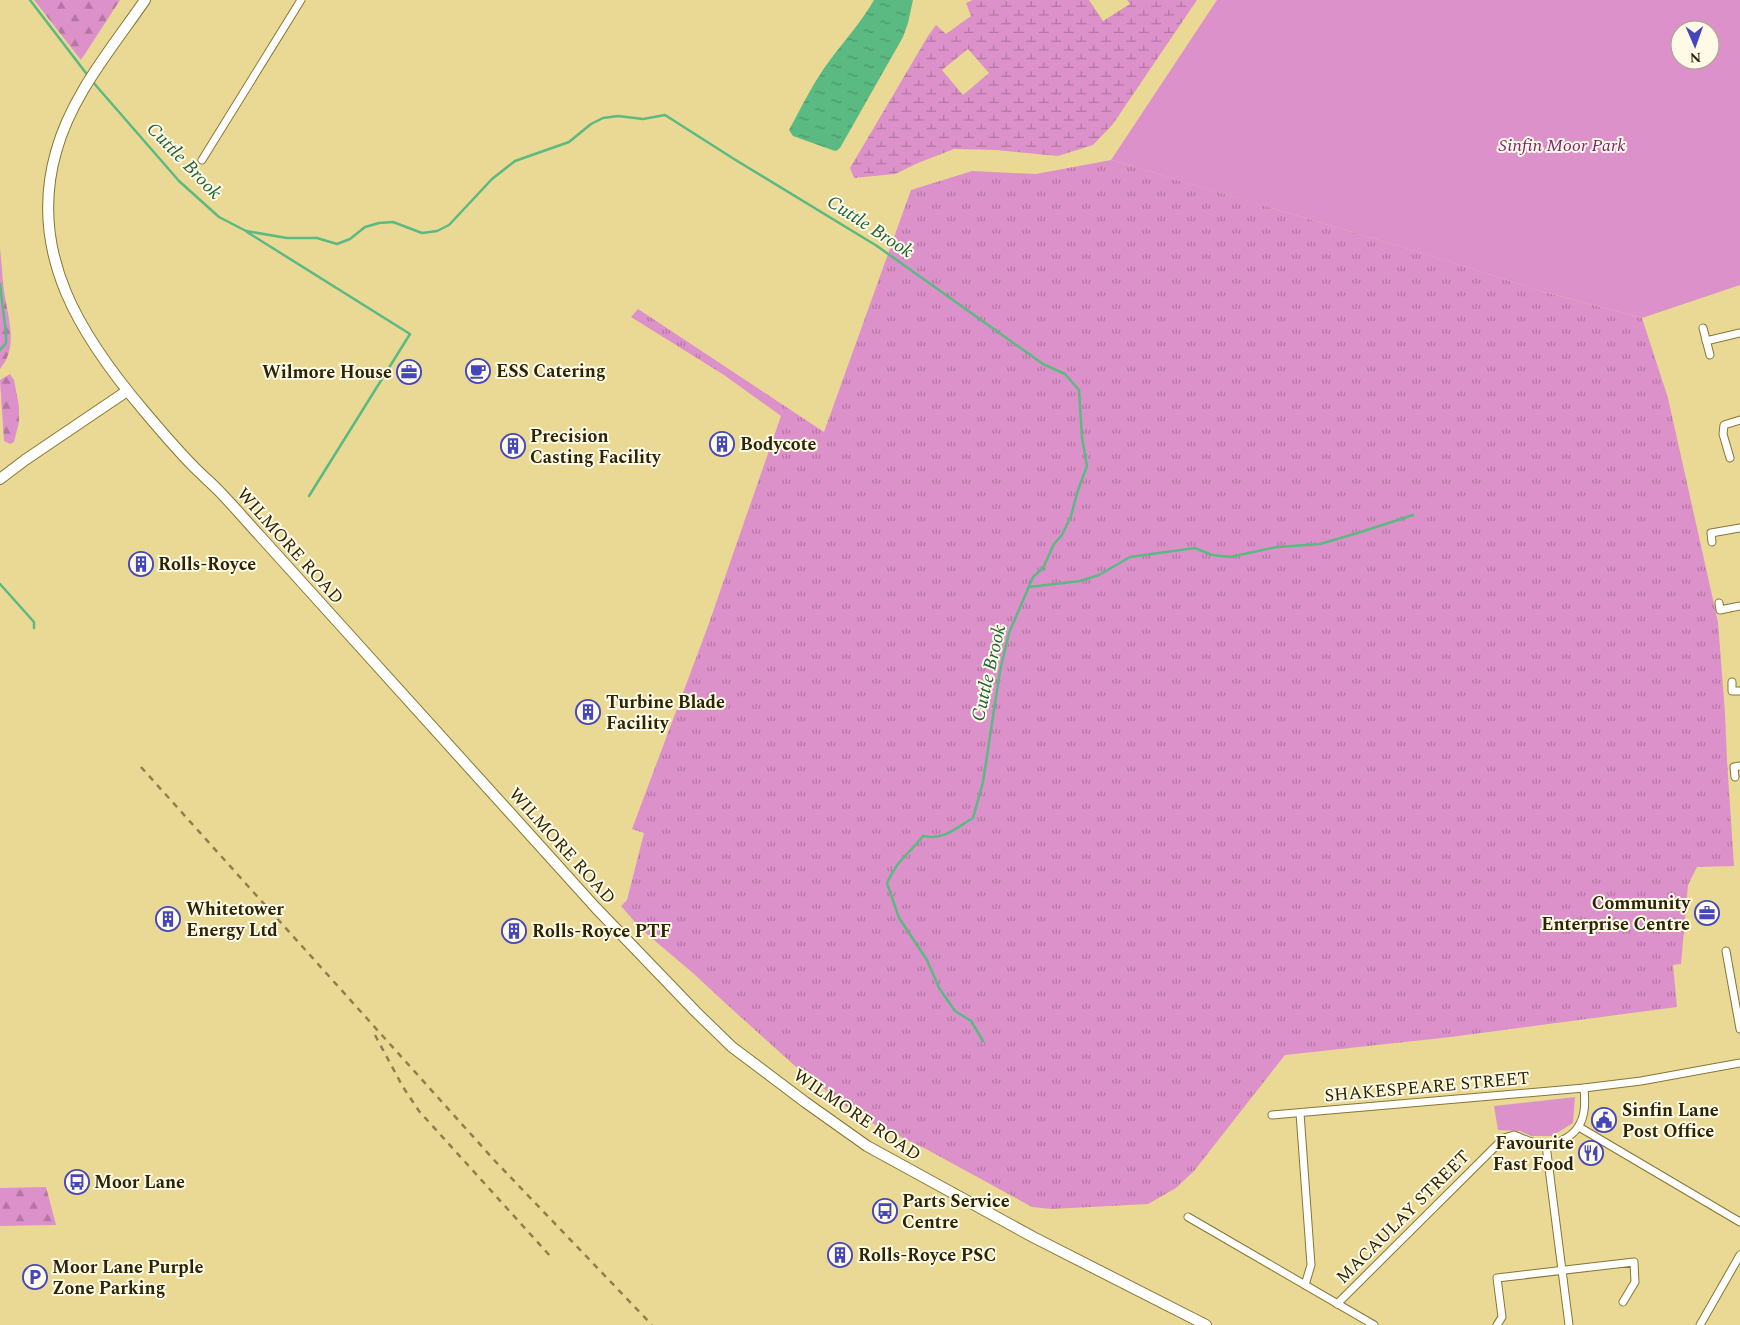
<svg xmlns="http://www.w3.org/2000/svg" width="1740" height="1325" font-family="Spectral,serif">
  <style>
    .grass { fill: url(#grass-tufts) }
    .forest { fill: url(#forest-firs) }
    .wetland { fill: url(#wetland-marsh); fill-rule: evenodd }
    .park { fill: #dd91ca; fill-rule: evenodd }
    .water { fill: url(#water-ripples) }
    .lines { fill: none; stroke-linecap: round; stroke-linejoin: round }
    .stream { stroke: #5aba82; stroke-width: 2.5 }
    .street-casing { stroke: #867632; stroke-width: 9 }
    .secondary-casing { stroke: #867632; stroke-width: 12 }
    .street { stroke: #fff; stroke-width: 7 }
    .secondary { stroke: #fff; stroke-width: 10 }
    .rail { stroke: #8c804f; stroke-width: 2.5; stroke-dasharray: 6 6; stroke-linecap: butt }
    .labels { text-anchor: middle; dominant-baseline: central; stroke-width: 4; stroke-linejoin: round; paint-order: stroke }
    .park-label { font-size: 18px; font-style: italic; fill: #7f226f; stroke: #fffae6 }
    .poi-label { font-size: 18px; font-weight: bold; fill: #2b2407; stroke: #fffae6; text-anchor: start }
    .street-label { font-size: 18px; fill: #2b2407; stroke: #fffae6 }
    .water-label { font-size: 19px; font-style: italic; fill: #1d633e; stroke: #fffae6 }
  </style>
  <defs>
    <pattern id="grass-tufts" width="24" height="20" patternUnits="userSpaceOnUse" patternTransform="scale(1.25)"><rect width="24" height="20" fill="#dd91ca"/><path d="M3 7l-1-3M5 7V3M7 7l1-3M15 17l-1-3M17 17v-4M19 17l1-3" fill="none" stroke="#b376a2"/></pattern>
    <pattern id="forest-firs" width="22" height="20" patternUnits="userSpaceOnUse" patternTransform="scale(1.25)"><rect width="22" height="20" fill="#dd91ca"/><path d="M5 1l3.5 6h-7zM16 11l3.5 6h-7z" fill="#b376a2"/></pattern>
    <pattern id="wetland-marsh" width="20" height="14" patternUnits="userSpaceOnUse" patternTransform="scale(1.25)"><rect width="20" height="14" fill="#dd91ca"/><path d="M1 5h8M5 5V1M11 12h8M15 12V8" fill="none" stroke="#b376a2"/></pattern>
    <pattern id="water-ripples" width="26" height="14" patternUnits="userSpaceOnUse" patternTransform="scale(1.25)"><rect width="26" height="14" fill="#5aba82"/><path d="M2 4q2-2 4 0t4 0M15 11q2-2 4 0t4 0" fill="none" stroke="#4b9768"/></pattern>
  </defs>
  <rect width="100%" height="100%" fill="#ead994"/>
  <polygon class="grass" points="1111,160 1419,252 1544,292 1642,318 1668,398 1718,622 1725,713 1727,760 1734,866 1697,867 1688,885 1681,964 1673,965 1677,1007 1451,1037 1285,1055 1194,1171 1176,1188 1148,1204 1052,1209 1032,1207 926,1149 872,1123 847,1107 795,1066 723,1001 694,974 641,929 621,906 627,900 644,833 632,829 708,626 781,416 724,375 631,317 638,309 824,432 911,190 972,171 1036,174"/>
  <g class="forest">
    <polygon points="34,0 120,0 81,60"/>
    <path d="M0,249C2,263 2,277 4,291C8,318 19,347 0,369Z"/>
    <polygon points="10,374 14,380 19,406 19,422 14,442 10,444 4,441 0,380"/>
    <polygon points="46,1187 56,1225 0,1226 0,1188"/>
  </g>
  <path class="wetland" d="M973,0H1089L1103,21L1130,4L1127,0H1197L1113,124L1093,145L1058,156L996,150L954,149L918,163L895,174L854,178L850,168L928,36L936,25L946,34L971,16L966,3ZM968,49L989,73L963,95L942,70Z"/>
  <g class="park">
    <path d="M1217,0H1740V285L1642,318L1544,292L1412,250L1111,160ZM1680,30H1710V60H1680Z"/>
    <polygon points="1575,1097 1573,1123 1552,1136 1531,1136 1520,1131 1498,1130 1494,1106"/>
  </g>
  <path class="water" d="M874,0H913L908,23L903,37L840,148L836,151L832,150L793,136L789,130C802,106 814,81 830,60C845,40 862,21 874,0Z"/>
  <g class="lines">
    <g class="stream">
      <polyline points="30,0 89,77"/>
      <path d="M92,81L179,181L219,217L246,231L287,238H317L337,244L350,239L365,227L379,223L393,222L422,233L437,231L449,225L492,179L515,161L569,142L591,124L603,118L618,116L643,119L665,115L734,159L877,246L1043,364L1065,374L1079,390L1082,438L1087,466L1078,490L1071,516L1062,535L1054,544L1043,568L1033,577L1009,633L1000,671L983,782L973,818C956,828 943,841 923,836C909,854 897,860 887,883L899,918L927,960L939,988L955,1011L971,1021L983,1041"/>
      <polyline points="247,232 410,334 309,496"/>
      <polyline points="0,284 6,333 6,343 0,350"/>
      <polyline points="0,584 34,622 34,628"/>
      <polyline points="1029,587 1080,581 1099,575 1130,557 1195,548 1212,555 1230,557 1277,547 1320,544 1361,532 1413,515"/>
    </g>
    <defs>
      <g id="street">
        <polyline points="202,160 301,0"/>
        <polyline points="1703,328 1710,355"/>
        <polyline points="1706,341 1740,333"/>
        <polyline points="1730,458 1723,434 1724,425 1740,420"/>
        <polyline points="1712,542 1711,533 1740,528"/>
        <polyline points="1719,603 1720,610 1740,606"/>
        <polyline points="1732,682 1732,691 1740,691"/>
        <polyline points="1735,777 1734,767 1740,766"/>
        <polyline points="1726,951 1740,1029"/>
        <polyline points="1300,1113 1311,1265 1305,1285"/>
        <polyline points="1272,1115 1584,1088 1641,1081 1740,1063"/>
        <polyline points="1579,1127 1740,1222"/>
        <polyline points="1546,1145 1569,1325"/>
        <polyline points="1188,1217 1374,1325"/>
        <path d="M1337,1304L1504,1138L1514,1135C1524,1139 1534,1144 1544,1145C1556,1145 1572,1137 1578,1127C1586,1116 1585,1100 1584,1088"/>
        <polyline points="1497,1325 1502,1317 1497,1278 1634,1262 1635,1282 1623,1302"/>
        <polyline points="1700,1325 1740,1255"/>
      </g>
      <g id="secondary">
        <path d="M145,0C112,48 71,96 56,152C27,254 82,338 145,412C161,431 177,450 195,468C202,475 210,482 217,489C232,504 246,521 260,536L596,908L696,1012L732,1047L805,1102L867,1146L1033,1237L1206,1325"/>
        <polyline points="0,479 25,460 127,391"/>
      </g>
    </defs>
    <use href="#street" class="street-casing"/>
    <use href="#secondary" class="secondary-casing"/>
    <use href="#street" class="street"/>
    <use href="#secondary" class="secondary"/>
    <g class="rail">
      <polyline points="141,767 495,1161 652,1325"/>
      <polyline points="375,1035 403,1087 419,1111 551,1257"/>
    </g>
  </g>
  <defs>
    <symbol id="cafe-ring" viewBox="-11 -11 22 22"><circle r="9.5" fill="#fffae6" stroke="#4447bc" stroke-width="1.5"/><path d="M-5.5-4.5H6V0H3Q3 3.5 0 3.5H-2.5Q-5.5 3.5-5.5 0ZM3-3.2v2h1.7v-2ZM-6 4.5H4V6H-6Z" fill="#4447bc"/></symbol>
    <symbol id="office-ring" viewBox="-11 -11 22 22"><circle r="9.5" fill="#fffae6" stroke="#4447bc" stroke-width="1.5"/><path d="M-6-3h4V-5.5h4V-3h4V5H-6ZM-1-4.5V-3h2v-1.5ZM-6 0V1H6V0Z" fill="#4447bc"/></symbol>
    <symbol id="building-ring" viewBox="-11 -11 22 22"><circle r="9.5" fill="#fffae6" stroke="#4447bc" stroke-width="1.5"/><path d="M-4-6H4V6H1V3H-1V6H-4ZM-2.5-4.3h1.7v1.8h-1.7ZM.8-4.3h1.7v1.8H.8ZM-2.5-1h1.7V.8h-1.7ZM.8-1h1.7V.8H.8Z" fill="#4447bc"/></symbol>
    <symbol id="civic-ring" viewBox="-11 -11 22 22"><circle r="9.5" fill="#fffae6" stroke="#4447bc" stroke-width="1.5"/><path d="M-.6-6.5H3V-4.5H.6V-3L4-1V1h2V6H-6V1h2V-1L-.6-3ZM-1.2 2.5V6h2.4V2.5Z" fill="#4447bc"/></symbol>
    <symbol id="restaurant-ring" viewBox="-11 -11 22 22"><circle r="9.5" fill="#fffae6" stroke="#4447bc" stroke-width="1.5"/><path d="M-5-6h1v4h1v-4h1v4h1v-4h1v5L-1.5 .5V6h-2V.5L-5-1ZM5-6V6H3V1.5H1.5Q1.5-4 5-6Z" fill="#4447bc"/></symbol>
    <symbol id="bus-ring" viewBox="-11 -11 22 22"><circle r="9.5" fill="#fffae6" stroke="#4447bc" stroke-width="1.5"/><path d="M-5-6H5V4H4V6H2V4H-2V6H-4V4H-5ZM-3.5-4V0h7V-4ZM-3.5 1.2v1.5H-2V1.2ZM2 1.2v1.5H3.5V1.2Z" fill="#4447bc"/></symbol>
    <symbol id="parking-ring" viewBox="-11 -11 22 22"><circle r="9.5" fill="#fffae6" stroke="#4447bc" stroke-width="1.5"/><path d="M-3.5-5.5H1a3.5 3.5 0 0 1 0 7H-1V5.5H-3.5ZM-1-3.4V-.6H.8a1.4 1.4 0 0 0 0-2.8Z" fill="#4447bc"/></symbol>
  </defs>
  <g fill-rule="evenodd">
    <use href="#cafe-ring" x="464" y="357" width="28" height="28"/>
    <use href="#office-ring" x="395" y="358" width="28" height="28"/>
    <use href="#building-ring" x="708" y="430" width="28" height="28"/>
    <use href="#building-ring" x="499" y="432" width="28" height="28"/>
    <use href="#building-ring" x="127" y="550" width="28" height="28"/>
    <use href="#building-ring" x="574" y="698" width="28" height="28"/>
    <use href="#office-ring" x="1693" y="899" width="28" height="28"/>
    <use href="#building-ring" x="154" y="905" width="28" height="28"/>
    <use href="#building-ring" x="500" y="917" width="28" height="28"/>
    <use href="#civic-ring" x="1590" y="1106" width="28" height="28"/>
    <use href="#restaurant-ring" x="1577" y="1139" width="28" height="28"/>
    <use href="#bus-ring" x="63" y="1168" width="28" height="28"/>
    <use href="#bus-ring" x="871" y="1197" width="28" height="28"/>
    <use href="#building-ring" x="826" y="1241" width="28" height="28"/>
    <use href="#parking-ring" x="21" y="1263" width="28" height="28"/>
  </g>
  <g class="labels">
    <g class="park-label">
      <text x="1562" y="145">Sinfin Moor Park</text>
    </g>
    <g class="poi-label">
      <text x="496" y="371">ESS Catering</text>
      <text x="392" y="372" text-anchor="end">Wilmore House</text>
      <text x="530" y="436">Precision<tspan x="530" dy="21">Casting Facility</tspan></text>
      <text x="740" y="444">Bodycote</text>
      <text x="158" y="564">Rolls-Royce</text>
      <text x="606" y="702">Turbine Blade<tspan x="606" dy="21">Facility</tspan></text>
      <text x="1690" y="903" text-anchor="end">Community<tspan x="1690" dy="21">Enterprise Centre</tspan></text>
      <text x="186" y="909">Whitetower<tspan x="186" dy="21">Energy Ltd</tspan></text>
      <text x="532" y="931">Rolls-Royce PTF</text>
      <text x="1622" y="1110">Sinfin Lane<tspan x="1622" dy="21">Post Office</tspan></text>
      <text x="1574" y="1143" text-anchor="end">Favourite<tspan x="1574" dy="21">Fast Food</tspan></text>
      <text x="94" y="1182">Moor Lane</text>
      <text x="902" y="1201">Parts Service<tspan x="902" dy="21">Centre</tspan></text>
      <text x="858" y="1255">Rolls-Royce PSC</text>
      <text x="52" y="1267">Moor Lane Purple<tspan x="52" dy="21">Zone Parking</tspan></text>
    </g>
    <g class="street-label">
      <text transform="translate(290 546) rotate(48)">WILMORE ROAD</text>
      <text transform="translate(562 846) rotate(48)">WILMORE ROAD</text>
      <text transform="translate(1427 1087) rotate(-5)">SHAKESPEARE STREET</text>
      <text transform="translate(857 1115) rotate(34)">WILMORE ROAD</text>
      <text transform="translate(1403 1217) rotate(-45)">MACAULAY STREET</text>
    </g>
    <g class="water-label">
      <text transform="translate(184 161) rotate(46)">Cuttle Brook</text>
      <text transform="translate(870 227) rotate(33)">Cuttle Brook</text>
      <text transform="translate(989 673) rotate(-77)">Cuttle Brook</text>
    </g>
  </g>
  <g transform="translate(1695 45) rotate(178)"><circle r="24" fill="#fffae6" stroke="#aaa48d"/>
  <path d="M0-4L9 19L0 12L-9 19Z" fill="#4447bc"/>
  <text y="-8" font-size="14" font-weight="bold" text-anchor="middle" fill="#2b2407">N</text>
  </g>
</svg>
